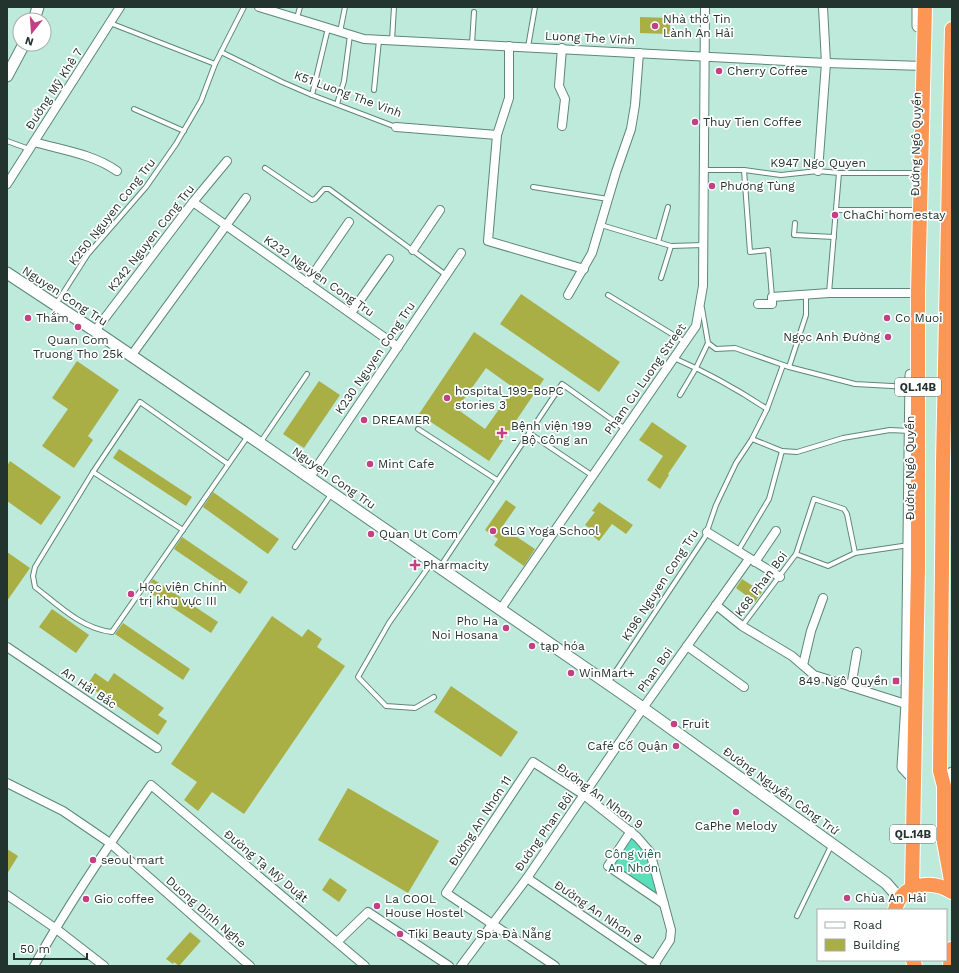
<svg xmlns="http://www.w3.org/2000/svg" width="959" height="973" font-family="'Work Sans',sans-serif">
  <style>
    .green { fill: #5bdeba }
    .building { fill: #a9ae45; fill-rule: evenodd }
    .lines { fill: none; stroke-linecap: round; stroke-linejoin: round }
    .lane-casing { stroke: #5d877a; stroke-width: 6 }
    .street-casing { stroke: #5d877a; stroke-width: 10 }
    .secondary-casing { stroke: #5d877a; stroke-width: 13 }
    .highway-casing { stroke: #fff; stroke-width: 16 }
    .lane { stroke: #fff; stroke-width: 4 }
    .street { stroke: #fff; stroke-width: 8 }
    .secondary { stroke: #fff; stroke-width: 11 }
    .highway { stroke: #fb9654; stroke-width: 14 }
    .poi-dot { fill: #c44084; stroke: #fff; stroke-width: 1.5 }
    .labels { text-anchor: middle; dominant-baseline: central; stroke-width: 3.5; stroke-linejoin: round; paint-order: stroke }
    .shield { fill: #fff; stroke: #65716d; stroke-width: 1 }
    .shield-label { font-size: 11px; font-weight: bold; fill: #23342f }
    .poi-label { font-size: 12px; fill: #23342f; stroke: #fff; text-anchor: start }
    .street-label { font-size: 12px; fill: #23342f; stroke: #fff }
    .park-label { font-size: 12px; fill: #1e5546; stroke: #fff }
  </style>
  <rect width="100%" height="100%" fill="#bdeadb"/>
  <polygon class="green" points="631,834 649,855 661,900 611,865"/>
  <g class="building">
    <polygon points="640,17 670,18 670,34 640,33"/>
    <polygon points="521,294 620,362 599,392 500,324"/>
    <path d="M474,332L544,379L489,461L419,414ZM486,368L514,388L485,429L457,409Z"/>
    <polygon points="77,361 119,390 88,436 93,440 74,468 42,446 68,409 52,398"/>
    <polygon points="319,381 340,395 304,448 283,434"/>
    <polygon points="652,422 687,446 668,474 669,475 660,489 647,480 663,456 639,440"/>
    <polygon points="119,449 192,497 186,506 113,458"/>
    <polygon points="10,461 61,497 41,525 7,501 7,466"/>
    <polygon points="213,492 279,539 268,554 203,507"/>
    <polygon points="506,500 516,507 502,527 535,549 524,566 494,545 498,539 485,530"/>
    <polygon points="599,502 633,525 626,534 612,524 599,541 588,532 591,529 585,525 595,512 592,511"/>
    <polygon points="182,537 248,582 240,594 174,549"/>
    <polygon points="7,552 30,568 7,601"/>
    <polygon points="153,579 218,622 211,633 146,590"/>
    <polygon points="742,579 762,592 755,602 736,588"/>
    <polygon points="52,609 89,635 76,653 39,627"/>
    <polygon points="272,616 302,637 308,629 322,639 317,647 345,666 244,814 212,792 198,811 184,800 197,782 171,764"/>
    <polygon points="123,623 190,669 183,680 115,634"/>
    <polygon points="95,673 108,682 114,673 164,708 158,715 167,721 158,735 87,685"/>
    <polygon points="451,686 518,732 501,757 434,712"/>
    <polygon points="348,788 439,841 408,893 318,840"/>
    <polygon points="7,849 18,856 7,874"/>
    <polygon points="330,878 347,890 339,902 322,890"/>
    <polygon points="190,932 201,941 179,966 174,962 173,964 166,959"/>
  </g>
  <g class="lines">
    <defs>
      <g id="lane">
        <polyline points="297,18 300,7"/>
        <polyline points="110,23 215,64"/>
        <polyline points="340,32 345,7"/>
        <polyline points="392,40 394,7"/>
        <polyline points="472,44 474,12"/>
        <polyline points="528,47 535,7"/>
        <polyline points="221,52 282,82 312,95 396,127"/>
        <polyline points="374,90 379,40"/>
        <polyline points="312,95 328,28"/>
        <polyline points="337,104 344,81 350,35"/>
        <polyline points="134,109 184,131"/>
        <polyline points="7,141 29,149"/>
        <polyline points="265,168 312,200 315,199 324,189 329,189 446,275"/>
        <polyline points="704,170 744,170 781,175 818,171 839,173 915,173"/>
        <polyline points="744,170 750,252 768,250 772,297"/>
        <polyline points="533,187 608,199"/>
        <polyline points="836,210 914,210"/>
        <polyline points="795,223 794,235 834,237"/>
        <polyline points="601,225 671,246 703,245"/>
        <polyline points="658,242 668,207"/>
        <polyline points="661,278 671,246"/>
        <polyline points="829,293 839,173"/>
        <polyline points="608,295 685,342"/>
        <polyline points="56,304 88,254 146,187 176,144 201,101 215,64 244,7"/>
        <polyline points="702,308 708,343"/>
        <polyline points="708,343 716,349 735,348 789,367 855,384 910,387"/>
        <path d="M674,358C706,372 737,389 767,409"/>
        <polyline points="789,367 806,315 806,294"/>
        <polyline points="680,395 696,368 708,343"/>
        <polyline points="418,429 497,480"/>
        <polyline points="529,433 593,476"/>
        <polyline points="752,439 782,451 797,452 843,438 890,430 910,431"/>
        <polyline points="260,443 307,374"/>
        <path d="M228,464L140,402L93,472L35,567L33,576L35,587C58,605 82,629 112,632L248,436"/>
        <polyline points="93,472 183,530"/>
        <polyline points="295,547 332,493"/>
        <polyline points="738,551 769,499 782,451"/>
        <polyline points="796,554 828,566 855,553"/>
        <polyline points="432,562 389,623 358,677 386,706 415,708 434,697"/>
        <polyline points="440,567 562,384 625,429"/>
        <polyline points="742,626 796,554 814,499 844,509 847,514 855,553 909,545"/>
        <polyline points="608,683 705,537 716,505 736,463 752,439 767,409 783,365"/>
        <polyline points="797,916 832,844"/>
      </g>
      <g id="street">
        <polyline points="259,7 364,39 826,63 924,66"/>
        <polyline points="509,46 509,98 497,135 488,241 584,269"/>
        <polyline points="562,48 559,86 565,99 562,126"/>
        <polyline points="396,127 497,135"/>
        <path d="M34,142C62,150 93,154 117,171"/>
        <polyline points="818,171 826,63 823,7"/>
        <polyline points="7,184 120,7"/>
        <polyline points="193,202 398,347"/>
        <polyline points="413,250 440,210"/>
        <polyline points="307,283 349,222"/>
        <polyline points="568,295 592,253 616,172 631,129 635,105 639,53"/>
        <polyline points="758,304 772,304 772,297 829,293 918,293"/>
        <polyline points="351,313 389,259"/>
        <polyline points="95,331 193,202 227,161"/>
        <polyline points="131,356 246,198"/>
        <polyline points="310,477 461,253"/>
        <polyline points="707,532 780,577"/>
        <polyline points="755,562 776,531"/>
        <polyline points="716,605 742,626 792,656 814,675 912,706"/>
        <polyline points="500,610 696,326 703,286 705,7"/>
        <polyline points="687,646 744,687"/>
        <polyline points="7,647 157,748"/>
        <polyline points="803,665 811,631 823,598"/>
        <polyline points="851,687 857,652"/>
        <polyline points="7,783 63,811 110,843 250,966"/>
        <polyline points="631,831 608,866 664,904"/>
        <polyline points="527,878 656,966"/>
        <polyline points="7,895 55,928 104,966"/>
        <polyline points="338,941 368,912 449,966"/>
        <path d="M34,966C69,903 109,844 151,785L365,966"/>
        <polyline points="461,966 527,878 643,708 749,559"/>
        <polyline points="555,966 446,893 533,762 584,795 637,837 650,852 671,930 670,940 654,965"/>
      </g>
      <g id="secondary">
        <polyline points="34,20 38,7"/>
        <polyline points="918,26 918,7"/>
        <polyline points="7,76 24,44"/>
        <polyline points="7,273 95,331 248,435 633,701 886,883 900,899"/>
        <polyline points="911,375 907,704 903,767 915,780"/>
        <polyline points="944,786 952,773"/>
      </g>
      <g id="highway">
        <polyline points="952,29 943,463 940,771 944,786 944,842 952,886"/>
        <polyline points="912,888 918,568 918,293 925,7"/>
        <path d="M895,910C902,883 931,879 952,892"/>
        <polyline points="913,960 915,966"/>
        <polyline points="950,966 951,949"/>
      </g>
    </defs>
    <use href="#lane" class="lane-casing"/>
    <use href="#street" class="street-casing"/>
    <use href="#secondary" class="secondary-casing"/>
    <use href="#highway" class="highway-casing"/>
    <use href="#lane" class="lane"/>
    <use href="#street" class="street"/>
    <use href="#secondary" class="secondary"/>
    <use href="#highway" class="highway"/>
  </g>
  <g class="poi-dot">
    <circle cx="655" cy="26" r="4"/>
    <circle cx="719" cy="71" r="4"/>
    <circle cx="695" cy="122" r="4"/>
    <circle cx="712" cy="186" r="4"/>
    <circle cx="835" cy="215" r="4"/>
    <circle cx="28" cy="318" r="4"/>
    <circle cx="887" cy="318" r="4"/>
    <circle cx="78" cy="327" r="4"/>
    <circle cx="888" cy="337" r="4"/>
    <circle cx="447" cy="398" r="4"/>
    <circle cx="364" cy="420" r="4"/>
    <path d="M500 427h4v4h4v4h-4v4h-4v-4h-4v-4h4z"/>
    <circle cx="370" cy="464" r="4"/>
    <circle cx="493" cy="531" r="4"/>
    <circle cx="371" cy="534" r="4"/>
    <path d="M413 559h4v4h4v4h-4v4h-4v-4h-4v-4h4z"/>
    <circle cx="131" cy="594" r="4"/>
    <circle cx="506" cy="628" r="4"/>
    <circle cx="532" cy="646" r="4"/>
    <circle cx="571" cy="673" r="4"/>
    <rect x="892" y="677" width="8" height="8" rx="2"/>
    <circle cx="674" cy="724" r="4"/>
    <circle cx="676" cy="746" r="4"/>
    <circle cx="736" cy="812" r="4"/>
    <circle cx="93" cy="860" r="4"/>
    <circle cx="847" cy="898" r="4"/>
    <circle cx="86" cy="899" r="4"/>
    <circle cx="377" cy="906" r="4"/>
    <circle cx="400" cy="934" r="4"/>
  </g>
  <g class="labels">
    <g class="shield">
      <rect x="895" y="378" width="46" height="18" rx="3"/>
      <rect x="890" y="825" width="46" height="18" rx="3"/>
    </g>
    <g class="shield-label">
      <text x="918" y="387">QL.14B</text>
      <text x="913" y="834">QL.14B</text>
    </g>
    <g class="poi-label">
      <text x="663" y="19">Nhà thờ Tin<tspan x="663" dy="14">Lành An Hải</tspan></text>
      <text x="727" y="71">Cherry Coffee</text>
      <text x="703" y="122">Thuy Tien Coffee</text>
      <text x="720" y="186">Phương Tùng</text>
      <text x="843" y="215">ChaChi homestay</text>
      <text x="36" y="318">Thắm</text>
      <text x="895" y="318">Co Muoi</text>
      <text x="880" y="337" text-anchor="end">Ngọc Anh Đường</text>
      <text x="78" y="340" text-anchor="middle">Quan Com<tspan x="78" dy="14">Truong Tho 25k</tspan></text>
      <text x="455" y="391">hospital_199-BoPC<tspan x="455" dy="14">stories 3</tspan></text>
      <text x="372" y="420">DREAMER</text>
      <text x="511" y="426">Bệnh viện 199<tspan x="511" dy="14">- Bộ Công an</tspan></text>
      <text x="378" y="464">Mint Cafe</text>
      <text x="501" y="531">GLG Yoga School</text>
      <text x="379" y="534">Quan Ut Com</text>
      <text x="423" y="565">Pharmacity</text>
      <text x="139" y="587">Học viện Chính<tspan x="139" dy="14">trị khu vực III</tspan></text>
      <text x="498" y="621" text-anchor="end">Pho Ha<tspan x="498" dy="14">Noi Hosana</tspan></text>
      <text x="540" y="646">tạp hóa</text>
      <text x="579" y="673">WinMart+</text>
      <text x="888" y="681" text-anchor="end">849 Ngô Quyền</text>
      <text x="682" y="724">Fruit</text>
      <text x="668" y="746" text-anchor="end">Café Cố Quận</text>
      <text x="736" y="826" text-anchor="middle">CaPhe Melody</text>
      <text x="101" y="860">seoul mart</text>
      <text x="855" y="898">Chùa An Hải</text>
      <text x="94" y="899">Gio coffee</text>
      <text x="385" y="899">La COOL<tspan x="385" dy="14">House Hostel</tspan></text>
      <text x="408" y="934">Tiki Beauty Spa Đà Nẵng</text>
    </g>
    <g class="street-label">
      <text transform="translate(590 38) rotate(3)">Luong The Vinh</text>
      <text transform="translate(54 89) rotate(-57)">Đường Mỹ Khê 7</text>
      <text transform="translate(348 94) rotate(20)">K51 Luong The Vinh</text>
      <text transform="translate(916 144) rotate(-89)">Đường Ngô Quyền</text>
      <text x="818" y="163">K947 Ngo Quyen</text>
      <text transform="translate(112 212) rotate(-52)">K250 Nguyen Cong Tru</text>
      <text transform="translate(151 238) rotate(-52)">K242 Nguyen Cong Tru</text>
      <text transform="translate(319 276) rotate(35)">K232 Nguyen Cong Tru</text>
      <text transform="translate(65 296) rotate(33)">Nguyen Cong Tru</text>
      <text transform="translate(375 358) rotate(-56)">K230 Nguyen Cong Tru</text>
      <text transform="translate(645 379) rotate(-55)">Pham Cu Luong Street</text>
      <text transform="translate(910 468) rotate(-90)">Đường Ngô Quyền</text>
      <text transform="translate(334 478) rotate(35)">Nguyen Cong Tru</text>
      <text transform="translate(761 584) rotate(-53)">K68 Phan Boi</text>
      <text transform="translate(660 585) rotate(-57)">K196 Nguyen Cong Tru</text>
      <text transform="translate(655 670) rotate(-55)">Phan Boi</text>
      <text transform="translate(89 688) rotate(34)">An Hải Bắc</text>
      <text transform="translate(781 791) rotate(36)">Đường Nguyễn Công Trứ</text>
      <text transform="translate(600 796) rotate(36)">Đường An Nhơn 9</text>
      <text transform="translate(480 821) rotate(-57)">Đường An Nhơn 11</text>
      <text transform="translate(544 832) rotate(-55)">Đường Phan Bôi</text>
      <text transform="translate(266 866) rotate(40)">Đường Tạ Mỹ Duật</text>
      <text transform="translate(206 912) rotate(41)">Duong Dinh Nghe</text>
      <text transform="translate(598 912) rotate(34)">Đường An Nhơn 8</text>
    </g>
    <g class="park-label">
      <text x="633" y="854">Công viên<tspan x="633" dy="14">An Nhơn</tspan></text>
    </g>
  </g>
  <rect width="959" height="973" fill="none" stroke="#23342f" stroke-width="16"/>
  <rect x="817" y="909" width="130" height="52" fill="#ffffff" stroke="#a7aeac"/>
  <rect x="825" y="922" width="20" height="6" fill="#ffffff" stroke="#a7aeac"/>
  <text x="853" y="929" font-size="12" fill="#23342f">Road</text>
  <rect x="825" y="939" width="20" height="12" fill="#a9ae45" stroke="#a7aeac"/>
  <text x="853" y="949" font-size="12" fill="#23342f">Building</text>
  <g transform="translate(32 32) rotate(197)"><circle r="19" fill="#ffffff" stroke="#a7aeac"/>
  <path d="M0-3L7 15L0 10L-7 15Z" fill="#c44084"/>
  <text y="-6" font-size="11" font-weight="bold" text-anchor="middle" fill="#23342f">N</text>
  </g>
  <path d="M14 953v6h73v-6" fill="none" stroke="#23342f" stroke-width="2"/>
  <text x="20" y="953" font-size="12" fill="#23342f" stroke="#ffffff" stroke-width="3" paint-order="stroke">50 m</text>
</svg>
